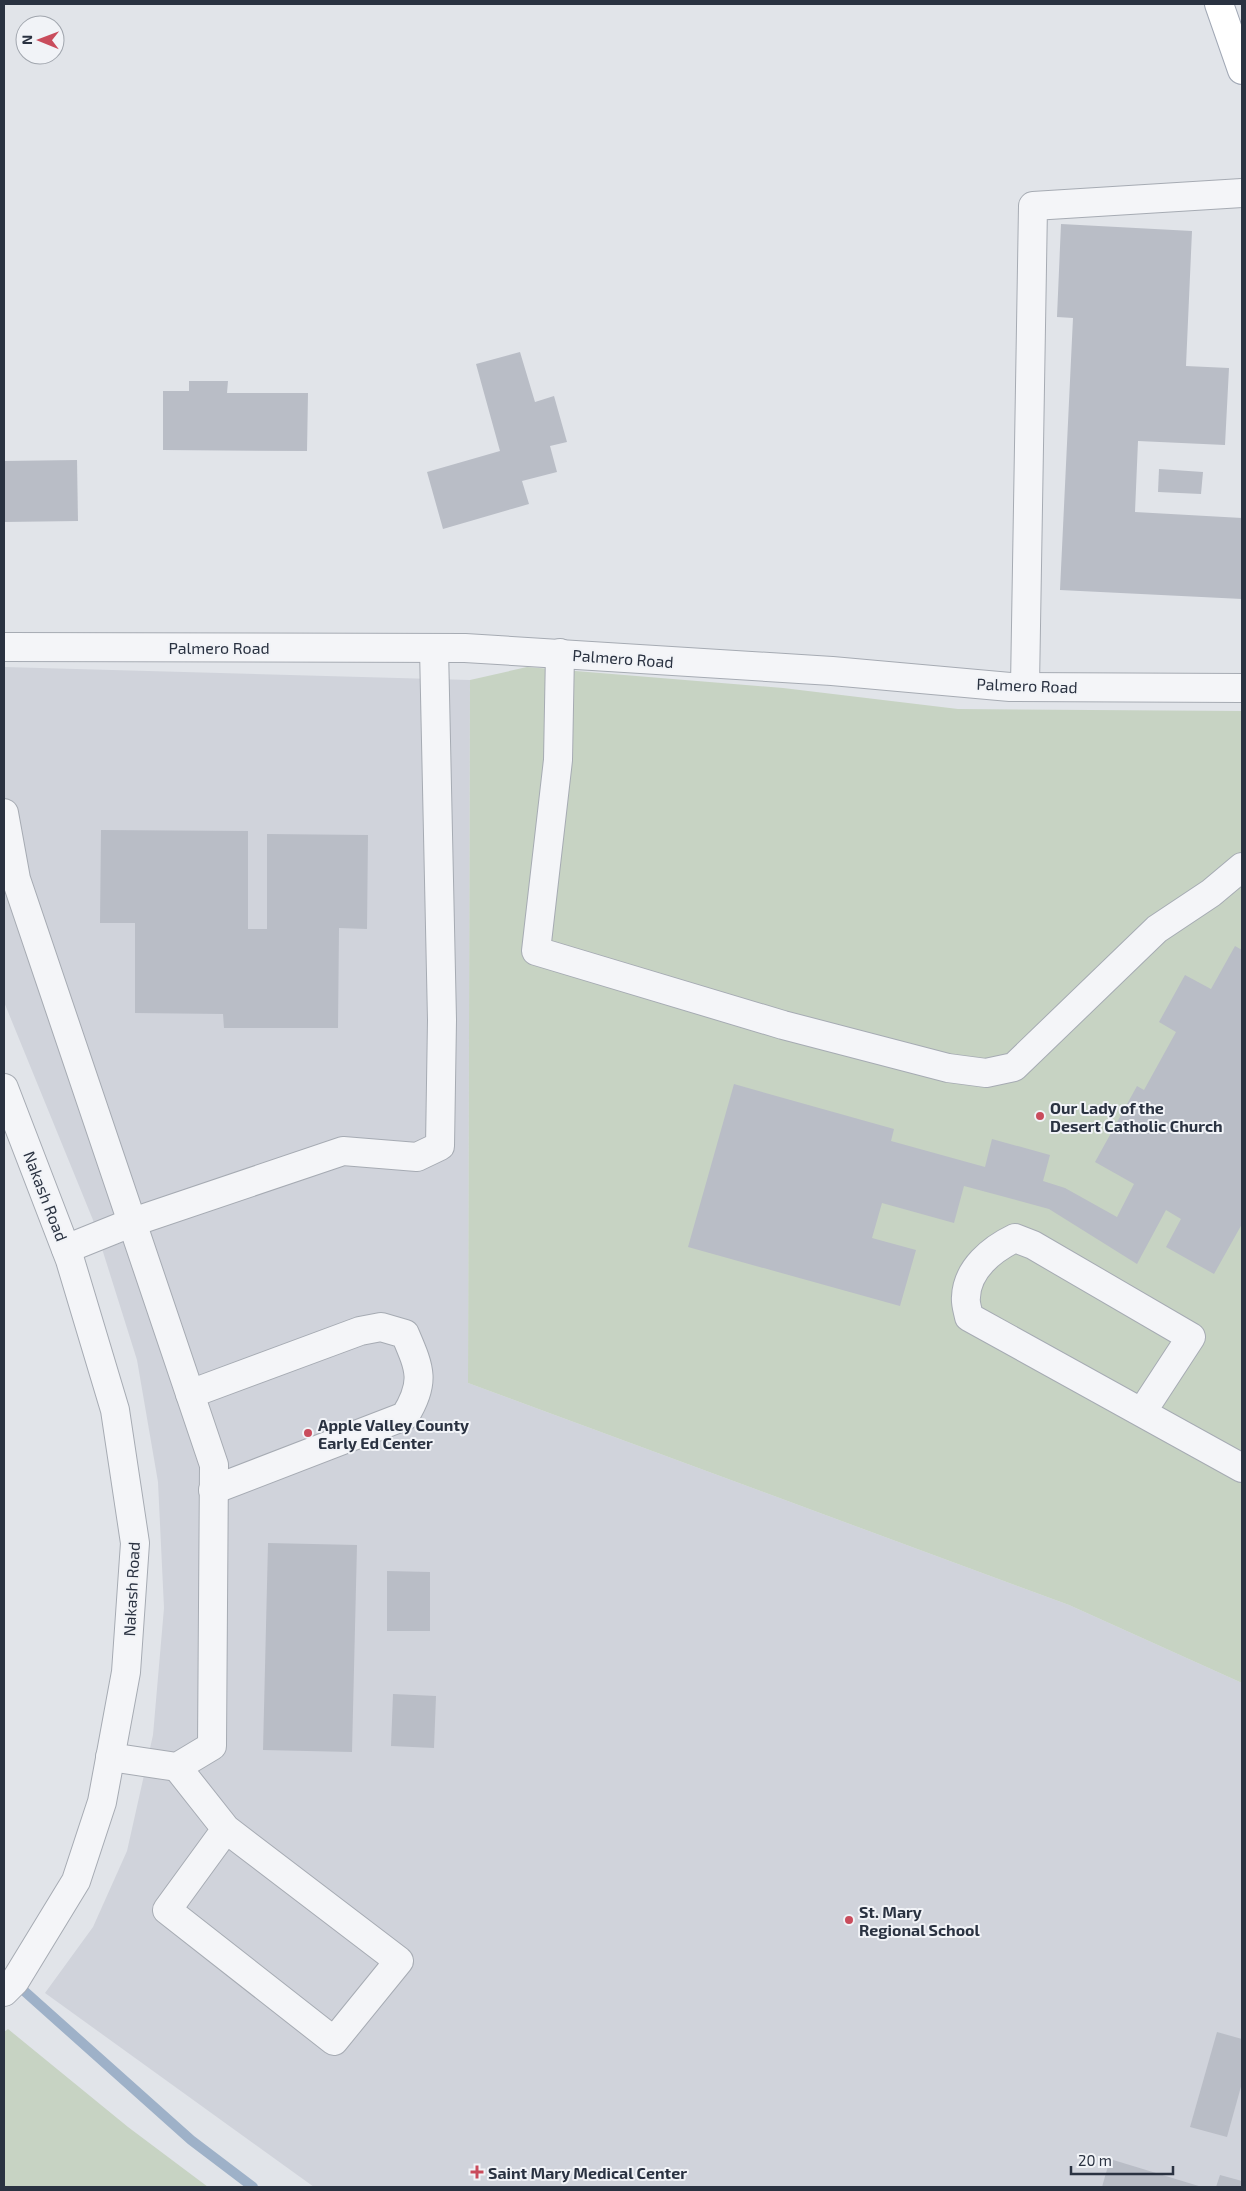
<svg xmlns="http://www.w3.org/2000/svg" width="1246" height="2191" font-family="'Exo 2',sans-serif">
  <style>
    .built { fill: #d0d3db }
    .green { fill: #c7d3c3 }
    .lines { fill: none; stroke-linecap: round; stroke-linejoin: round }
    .stream { stroke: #9eb1c8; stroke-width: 10 }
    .building { fill: #b9bdc6 }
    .minor-casing { stroke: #a6abb3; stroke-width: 30 }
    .major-casing { stroke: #a1a8b5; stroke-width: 30 }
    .minor { stroke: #f4f5f8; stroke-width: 28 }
    .major { stroke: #fff; stroke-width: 28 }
    .poi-dot { fill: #c94c5c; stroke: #f1f3f7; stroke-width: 2 }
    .labels { text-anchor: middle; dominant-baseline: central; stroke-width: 4; stroke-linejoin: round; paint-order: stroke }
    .street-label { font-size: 16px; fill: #2a3241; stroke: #f1f3f7 }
    .poi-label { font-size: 16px; font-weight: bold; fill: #2a3241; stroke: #f1f3f7; text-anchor: start }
  </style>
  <rect width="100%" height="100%" fill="#e1e4e9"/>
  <polygon class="built" points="4,667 470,680 468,1383 1069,1605 1242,1683 1242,2187 314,2187 45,1993 93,1927 127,1851 153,1735 164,1608 158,1482 137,1360 93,1220 4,1002"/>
  <g class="green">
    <polygon points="527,667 783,688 958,709 1242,711 1242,1683 1069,1605 468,1383 470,680"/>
    <polygon points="8,2029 128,2127 208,2187 4,2187 4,2032"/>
  </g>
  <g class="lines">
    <polyline class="stream" points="4,1973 191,2140 253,2187"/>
  </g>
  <g class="building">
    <polygon points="1061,224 1192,231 1186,366 1229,368 1225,445 1138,441 1135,512 1242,518 1242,599 1060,590 1073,318 1057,317"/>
    <polygon points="520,352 535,402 554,396 567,442 550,446 557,472 522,481 529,504 443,529 427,472 500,451 476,364"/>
    <polygon points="189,381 228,381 227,393 308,393 307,451 163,450 163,391 189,391"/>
    <polygon points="77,460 78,521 4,522 4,461"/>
    <polygon points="1159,469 1203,472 1201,494 1158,492"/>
    <polygon points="101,830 248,831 248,929 267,929 267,834 368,835 367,929 339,928 338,1028 224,1028 223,1014 135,1013 135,923 100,923"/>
    <polygon points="1235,946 1242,950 1242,1224 1214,1274 1166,1247 1181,1219 1166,1210 1137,1264 1049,1209 964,1186 954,1223 882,1203 872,1238 916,1250 900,1306 688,1247 734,1084 894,1129 891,1141 985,1167 992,1139 1050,1155 1043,1181 1065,1188 1117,1217 1134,1184 1095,1162 1137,1086 1144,1090 1176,1032 1159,1022 1185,975 1211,989"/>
    <polygon points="268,1543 357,1545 352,1752 263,1750"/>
    <polygon points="387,1571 430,1572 430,1631 387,1631"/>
    <polygon points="393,1694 436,1696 434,1748 391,1746"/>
    <polygon points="1217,2032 1242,2039 1242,2083 1227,2137 1190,2127"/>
    <polygon points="1110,2159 1202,2187 1102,2187"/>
    <polygon points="1220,2175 1242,2181 1242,2187 1216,2187"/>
  </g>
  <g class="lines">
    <defs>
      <g id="minor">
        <polyline points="4,647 465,648 832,671 1010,687 1242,688"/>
        <polyline points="560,653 558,760 536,951 783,1025 948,1068 986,1073 1014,1067 1157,929 1211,893 1242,867"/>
        <polyline points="1025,686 1033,206 1242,193"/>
        <polyline points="4,813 16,879 214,1465 212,1746 177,1767 110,1757"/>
        <polyline points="4,1088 70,1260 115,1410 135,1543 126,1672 102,1802 76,1881 15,1981 4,1992"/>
        <polyline points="66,1249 133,1222 343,1151 417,1157 440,1146 442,1020 434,648"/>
        <path d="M190,1394L360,1331L381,1327L405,1334C420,1369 426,1382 405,1416L213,1490"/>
        <path d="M1142,1412L1191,1337L1033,1245L1015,1238C992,1249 967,1269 966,1297C965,1303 968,1311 969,1317L1242,1468"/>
        <polyline points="177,1767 226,1829 167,1910 334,2041 399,1961 226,1829"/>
      </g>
      <polyline id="major" points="1219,4 1242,70"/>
    </defs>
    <use href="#minor" class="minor-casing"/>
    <use href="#major" class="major-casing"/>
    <use href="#minor" class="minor"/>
    <use href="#major" class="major"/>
  </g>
  <g class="poi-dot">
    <circle cx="1040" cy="1116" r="5"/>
    <circle cx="308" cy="1433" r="5"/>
    <circle cx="849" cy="1920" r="5"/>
    <path d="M474.5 2164.5h5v5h5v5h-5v5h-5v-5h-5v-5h5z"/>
  </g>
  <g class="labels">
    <g class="street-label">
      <text x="219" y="647">Palmero Road</text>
      <text transform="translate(623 658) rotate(4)">Palmero Road</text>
      <text transform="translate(1027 685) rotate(2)">Palmero Road</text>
      <text transform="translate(46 1196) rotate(69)">Nakash Road</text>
      <text transform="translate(131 1589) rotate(-87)">Nakash Road</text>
    </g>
    <g class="poi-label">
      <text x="1050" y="1107">Our Lady of the<tspan x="1050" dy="18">Desert Catholic Church</tspan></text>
      <text x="318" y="1424">Apple Valley County<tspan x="318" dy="18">Early Ed Center</tspan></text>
      <text x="859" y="1911">St. Mary<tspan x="859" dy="18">Regional School</tspan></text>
      <text x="488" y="2172">Saint Mary Medical Center</text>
    </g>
  </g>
  <rect width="1246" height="2191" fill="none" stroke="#2a3241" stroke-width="10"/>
  <g transform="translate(40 40) rotate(271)"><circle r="24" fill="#f1f3f7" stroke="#a1a6ae"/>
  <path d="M0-4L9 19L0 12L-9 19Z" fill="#c94c5c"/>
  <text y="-8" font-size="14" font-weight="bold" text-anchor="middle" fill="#2a3241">N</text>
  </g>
  <path d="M1071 2166v8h102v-8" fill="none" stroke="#2a3241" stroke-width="2.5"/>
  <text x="1078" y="2166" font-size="15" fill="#2a3241" stroke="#f1f3f7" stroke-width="4" paint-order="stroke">20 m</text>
</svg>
